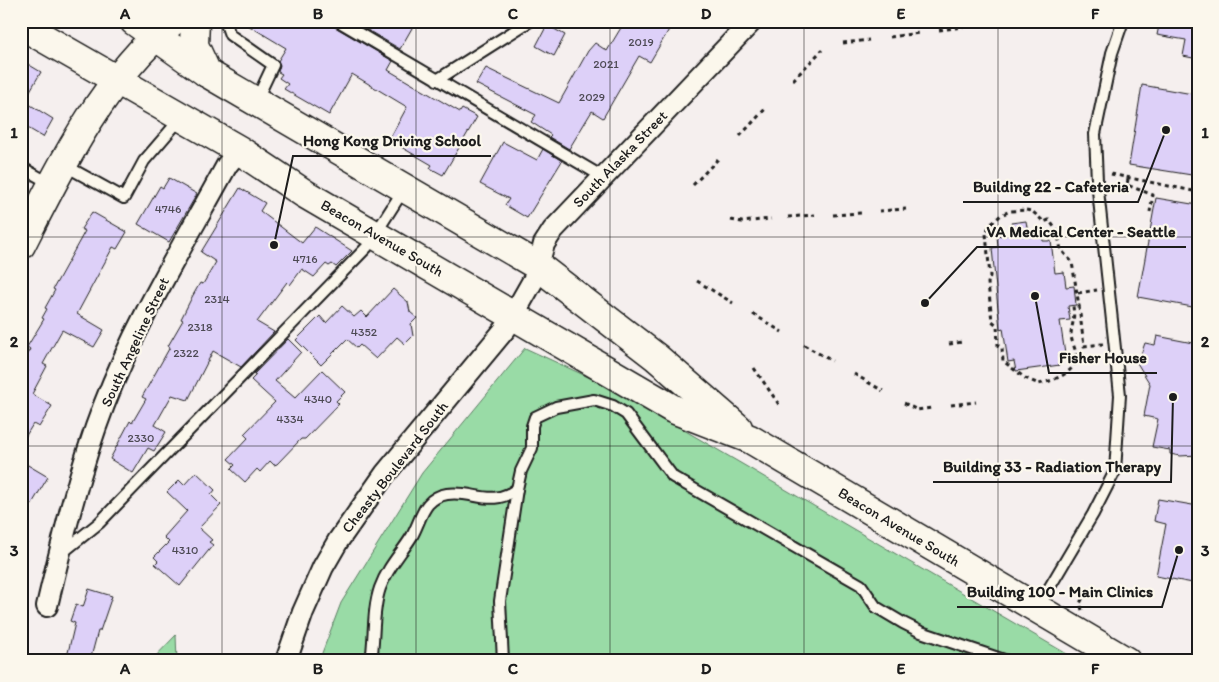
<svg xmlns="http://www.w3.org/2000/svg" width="1219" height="682" font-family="Itim,sans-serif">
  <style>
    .green { fill: #99dba6; stroke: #5a7c61 }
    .building { fill: #ddd0f8; stroke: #1c1c1c }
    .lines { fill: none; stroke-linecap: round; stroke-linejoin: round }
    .service-casing { stroke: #1c1c1c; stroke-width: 14 }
    .minor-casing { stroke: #1c1c1c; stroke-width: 24 }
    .secondary-casing { stroke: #1c1c1c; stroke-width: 31 }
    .path { stroke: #1c1c1c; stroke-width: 3; stroke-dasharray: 4 4; stroke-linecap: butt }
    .service { stroke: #fbf7ec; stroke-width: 10 }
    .minor { stroke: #fbf7ec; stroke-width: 20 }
    .secondary { stroke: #fbf7ec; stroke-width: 28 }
    .grid { fill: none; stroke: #1c1c1c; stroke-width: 1; stroke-opacity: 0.55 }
    .labels { text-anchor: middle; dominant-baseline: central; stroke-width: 4.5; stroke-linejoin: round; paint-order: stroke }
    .number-label { font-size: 12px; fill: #4c4953 }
    .street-label { font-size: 15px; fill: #1c1c1c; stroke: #fbf7ec }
    .leader { fill: none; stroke: #1c1c1c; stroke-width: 2 }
    .callout-dot { fill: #1c1c1c; stroke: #fbf7ec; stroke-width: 2 }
    .callout-label { font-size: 16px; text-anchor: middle; font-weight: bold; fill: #1c1c1c; stroke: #fbf7ec; stroke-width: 4.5; stroke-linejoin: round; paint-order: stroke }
    .neatline { fill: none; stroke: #1c1c1c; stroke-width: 2 }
    .grid-label { font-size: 16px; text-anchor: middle; font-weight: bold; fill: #1c1c1c }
  </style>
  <rect width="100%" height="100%" fill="#f5efee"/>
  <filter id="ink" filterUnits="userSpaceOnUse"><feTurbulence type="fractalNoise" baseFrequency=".02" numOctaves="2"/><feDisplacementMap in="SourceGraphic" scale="10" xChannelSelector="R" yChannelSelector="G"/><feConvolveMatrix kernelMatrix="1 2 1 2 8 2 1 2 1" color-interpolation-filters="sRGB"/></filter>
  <g filter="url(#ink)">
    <g class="green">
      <polygon points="525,348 612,388 1079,661 319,661 341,603 422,473"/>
      <polygon points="176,635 177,661 151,661"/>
    </g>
    <g class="building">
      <polygon points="241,21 331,21 335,27 393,61 388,70 460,112 462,109 477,117 443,175 430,168 432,165 389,140 407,107 352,74 329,115 284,89 288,84 279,78 282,74 278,72 280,65 278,61 286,48"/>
      <polygon points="352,21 416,21 400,49"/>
      <polygon points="625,21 674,21 650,62 639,56 603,118 592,111 569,149 549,137 551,135 531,122 536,115 476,84 486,68 559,103 588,51 595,43 607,51"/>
      <polygon points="1160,21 1198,21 1198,59 1183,56 1186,40 1157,35"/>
      <polygon points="547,25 565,35 554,56 536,46"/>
      <polygon points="21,60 41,72 24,101 53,119 43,137 21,124"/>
      <polygon points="1142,85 1198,95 1198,176 1129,165"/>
      <polygon points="503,142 537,160 543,149 562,161 527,218 505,205 509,199 480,184"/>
      <polygon points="169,178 197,194 169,242 138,224 160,186 163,188"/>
      <polygon points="240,188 265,203 260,211 302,243 315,227 352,251 336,267 332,264 329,266 326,264 314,277 302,269 290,285 287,282 257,322 274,332 241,367 213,351 188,400 172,395 155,425 166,432 154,451 148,448 133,473 110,459 130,421 132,423 146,399 142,397 170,347 168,346 183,320 181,319 192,297 200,283 203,284 216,262 201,252"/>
      <polygon points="1156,198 1198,205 1198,308 1138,297"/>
      <polygon points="92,212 127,232 117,249 113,247 77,314 104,330 94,347 62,330 43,364 47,366 32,394 52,406 39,427 33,424 21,444 21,366 30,349 27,347 44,319 42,318 47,309 45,308 55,290 53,289 85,231 81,229"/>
      <polygon points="1026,221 1028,234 1042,232 1043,241 1051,241 1055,273 1064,272 1066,287 1074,286 1076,305 1068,306 1070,320 1060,321 1065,354 1058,355 1060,365 1016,371 1014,361 1008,362 1003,328 1000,329 992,248 998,247 997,236 1013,234 1011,223"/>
      <polygon points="393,289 408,302 410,312 417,318 411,324 413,336 405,344 397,337 376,359 360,345 357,348 347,339 321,365 296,340 320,316 326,323 342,306 354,317 361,311 367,317"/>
      <polygon points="1157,336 1198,344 1198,455 1180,456 1170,454 1170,450 1152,447 1158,419 1144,416 1150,384 1134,358 1140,357 1145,343 1155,345"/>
      <polygon points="288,339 301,352 275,381 295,398 322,370 345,392 336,401 339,404 305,439 301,439 277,464 274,465 270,461 260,472 257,469 245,482 231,469 235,465 228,459 248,438 244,434 275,402 251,380 256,375 254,374"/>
      <polygon points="21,461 48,477 21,522"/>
      <polygon points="196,472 215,490 211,495 221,505 199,528 212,540 209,542 213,545 180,586 155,564 158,561 154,557 169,542 164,537 187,511 167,492 179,480 184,485"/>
      <polygon points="1158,499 1198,506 1198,584 1156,576 1166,524 1154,521"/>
      <polygon points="89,589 112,596 100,631 98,631 90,661 66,661 75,623 70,621 76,604 83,607"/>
    </g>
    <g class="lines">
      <defs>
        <g id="service">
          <polyline points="225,21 230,35 273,65 256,101"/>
          <polyline points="338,21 603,177"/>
          <polyline points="437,80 530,21"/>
          <polyline points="64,165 124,198 144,161 181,118"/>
          <polyline points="21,167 51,184"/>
          <polyline points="63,552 99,523 367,247 404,189"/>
          <polyline points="1038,607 1093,514 1115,471 1120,395 1097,181 1095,134 1112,53 1123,21"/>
          <path d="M371,661C375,637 372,611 380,588C388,566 401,554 412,536C422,518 423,498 447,494C474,490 491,508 517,489"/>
          <polyline points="503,661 500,601 517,489 521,471 532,448 532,426 535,417 556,407 594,400 613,406 626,414 673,477 861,585 876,607 903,623 921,632 1007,661"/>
        </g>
        <g id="minor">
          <path d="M47,606C63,538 79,470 104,405C136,322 184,244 227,165L239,150"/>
          <polyline points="286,661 303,612 323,567 338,541 385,474 506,328 535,277 544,244 553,230 752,21"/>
        </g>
        <g id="secondary">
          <polyline points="134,21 207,73 538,266 656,357 738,428"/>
          <polyline points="195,21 194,45 207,73"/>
          <polyline points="21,25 239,150 305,194 673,409 750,439 1126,661"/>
          <path d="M21,245C61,166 103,79 173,21"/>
        </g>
      </defs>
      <use href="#service" class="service-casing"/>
      <use href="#minor" class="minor-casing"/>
      <use href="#secondary" class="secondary-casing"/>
      <g class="path">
        <polyline points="989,24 1008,21"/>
        <polyline points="939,30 963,27"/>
        <polyline points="890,37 919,33"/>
        <polyline points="843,43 869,40"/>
        <polyline points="793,80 822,50"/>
        <polyline points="740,136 767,107"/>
        <polyline points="1111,174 1198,192"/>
        <polyline points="1128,179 1127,185 1153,195 1150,212"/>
        <polyline points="693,185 719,158"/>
        <path d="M1026,210L1032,211L1044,222L1049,220L1057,231L1061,250L1072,262L1079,306H1073C1075,321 1072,323 1071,334C1071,341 1075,347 1076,354C1078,373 1054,380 1039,384L1025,378L1003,361L1002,348L998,346L997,325L992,321L988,283L990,276L986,234L989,226L1001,215L1010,211Z"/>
        <polyline points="879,211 906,209"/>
        <polyline points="833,215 861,213"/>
        <polyline points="788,217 815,215"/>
        <polyline points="731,220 742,222 771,219"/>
        <polyline points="697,281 733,303"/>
        <polyline points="1078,293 1097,290"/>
        <polyline points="1079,306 1084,346 1103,344"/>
        <polyline points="753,314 782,332"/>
        <polyline points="949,344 963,342"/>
        <polyline points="804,345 832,361"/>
        <polyline points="754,368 780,406"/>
        <polyline points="854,374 883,391"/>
        <polyline points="904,403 917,410 932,408"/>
        <polyline points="951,405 976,402"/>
        <polyline points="1082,610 1080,603 1087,591"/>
      </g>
      <use href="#service" class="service"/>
      <use href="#minor" class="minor"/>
      <use href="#secondary" class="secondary"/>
    </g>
  </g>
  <path class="grid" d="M222,21V661M416,21V661M610,21V661M804,21V661M998,21V661M21,237H1198M21,446H1198"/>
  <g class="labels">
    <g class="number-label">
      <text x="641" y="42">2019</text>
      <text x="606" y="64">2021</text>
      <text x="592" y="97">2029</text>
      <text x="168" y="209">4746</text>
      <text x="305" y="259">4716</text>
      <text x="217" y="299">2314</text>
      <text x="200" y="327">2318</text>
      <text x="364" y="332">4352</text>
      <text x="186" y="353">2322</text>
      <text x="318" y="399">4340</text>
      <text x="290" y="419">4334</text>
      <text x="141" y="438">2330</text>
      <text x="185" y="550">4310</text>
    </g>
    <g class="street-label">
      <text transform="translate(620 159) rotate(-46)">South Alaska Street</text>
      <text transform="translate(382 238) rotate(30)">Beacon Avenue South</text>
      <text transform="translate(135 342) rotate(-65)">South Angeline Street</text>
      <text transform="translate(395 467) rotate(-52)">Cheasty Boulevard South</text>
      <text transform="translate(899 527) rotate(31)">Beacon Avenue South</text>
    </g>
  </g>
  <path class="leader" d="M274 245L293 156H491M1166 130L1138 202H963M925 303L977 247H1186M1035 296L1049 373H1157M1173 397L1171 482H933M1179 550L1162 607H957"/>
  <g class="callout-dot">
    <circle cx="274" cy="245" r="5"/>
    <circle cx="1166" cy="130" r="5"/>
    <circle cx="925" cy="303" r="5"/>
    <circle cx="1035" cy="296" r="5"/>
    <circle cx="1173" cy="397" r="5"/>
    <circle cx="1179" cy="550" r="5"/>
  </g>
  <g class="callout-label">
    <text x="392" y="146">Hong Kong Driving School</text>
    <text x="1051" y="192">Building 22 - Cafeteria</text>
    <text x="1081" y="237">VA Medical Center - Seattle</text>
    <text x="1103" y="363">Fisher House</text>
    <text x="1052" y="472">Building 33 - Radiation Therapy</text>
    <text x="1060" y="597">Building 100 - Main Clinics</text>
  </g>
  <rect width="1219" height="682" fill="none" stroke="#fbf7ec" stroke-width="55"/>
  <rect x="28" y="28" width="1164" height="626" class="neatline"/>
  <g class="grid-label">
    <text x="125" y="19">A</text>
    <text x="318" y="19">B</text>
    <text x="513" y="19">C</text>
    <text x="706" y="19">D</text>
    <text x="901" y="19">E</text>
    <text x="1095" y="19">F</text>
    <text x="14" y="138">1</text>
    <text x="1205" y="138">1</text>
    <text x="14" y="347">2</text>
    <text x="1205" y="347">2</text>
    <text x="14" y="556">3</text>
    <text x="1205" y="556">3</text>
    <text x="125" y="674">A</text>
    <text x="318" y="674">B</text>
    <text x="513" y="674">C</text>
    <text x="706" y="674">D</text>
    <text x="901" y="674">E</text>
    <text x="1095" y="674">F</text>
  </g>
</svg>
